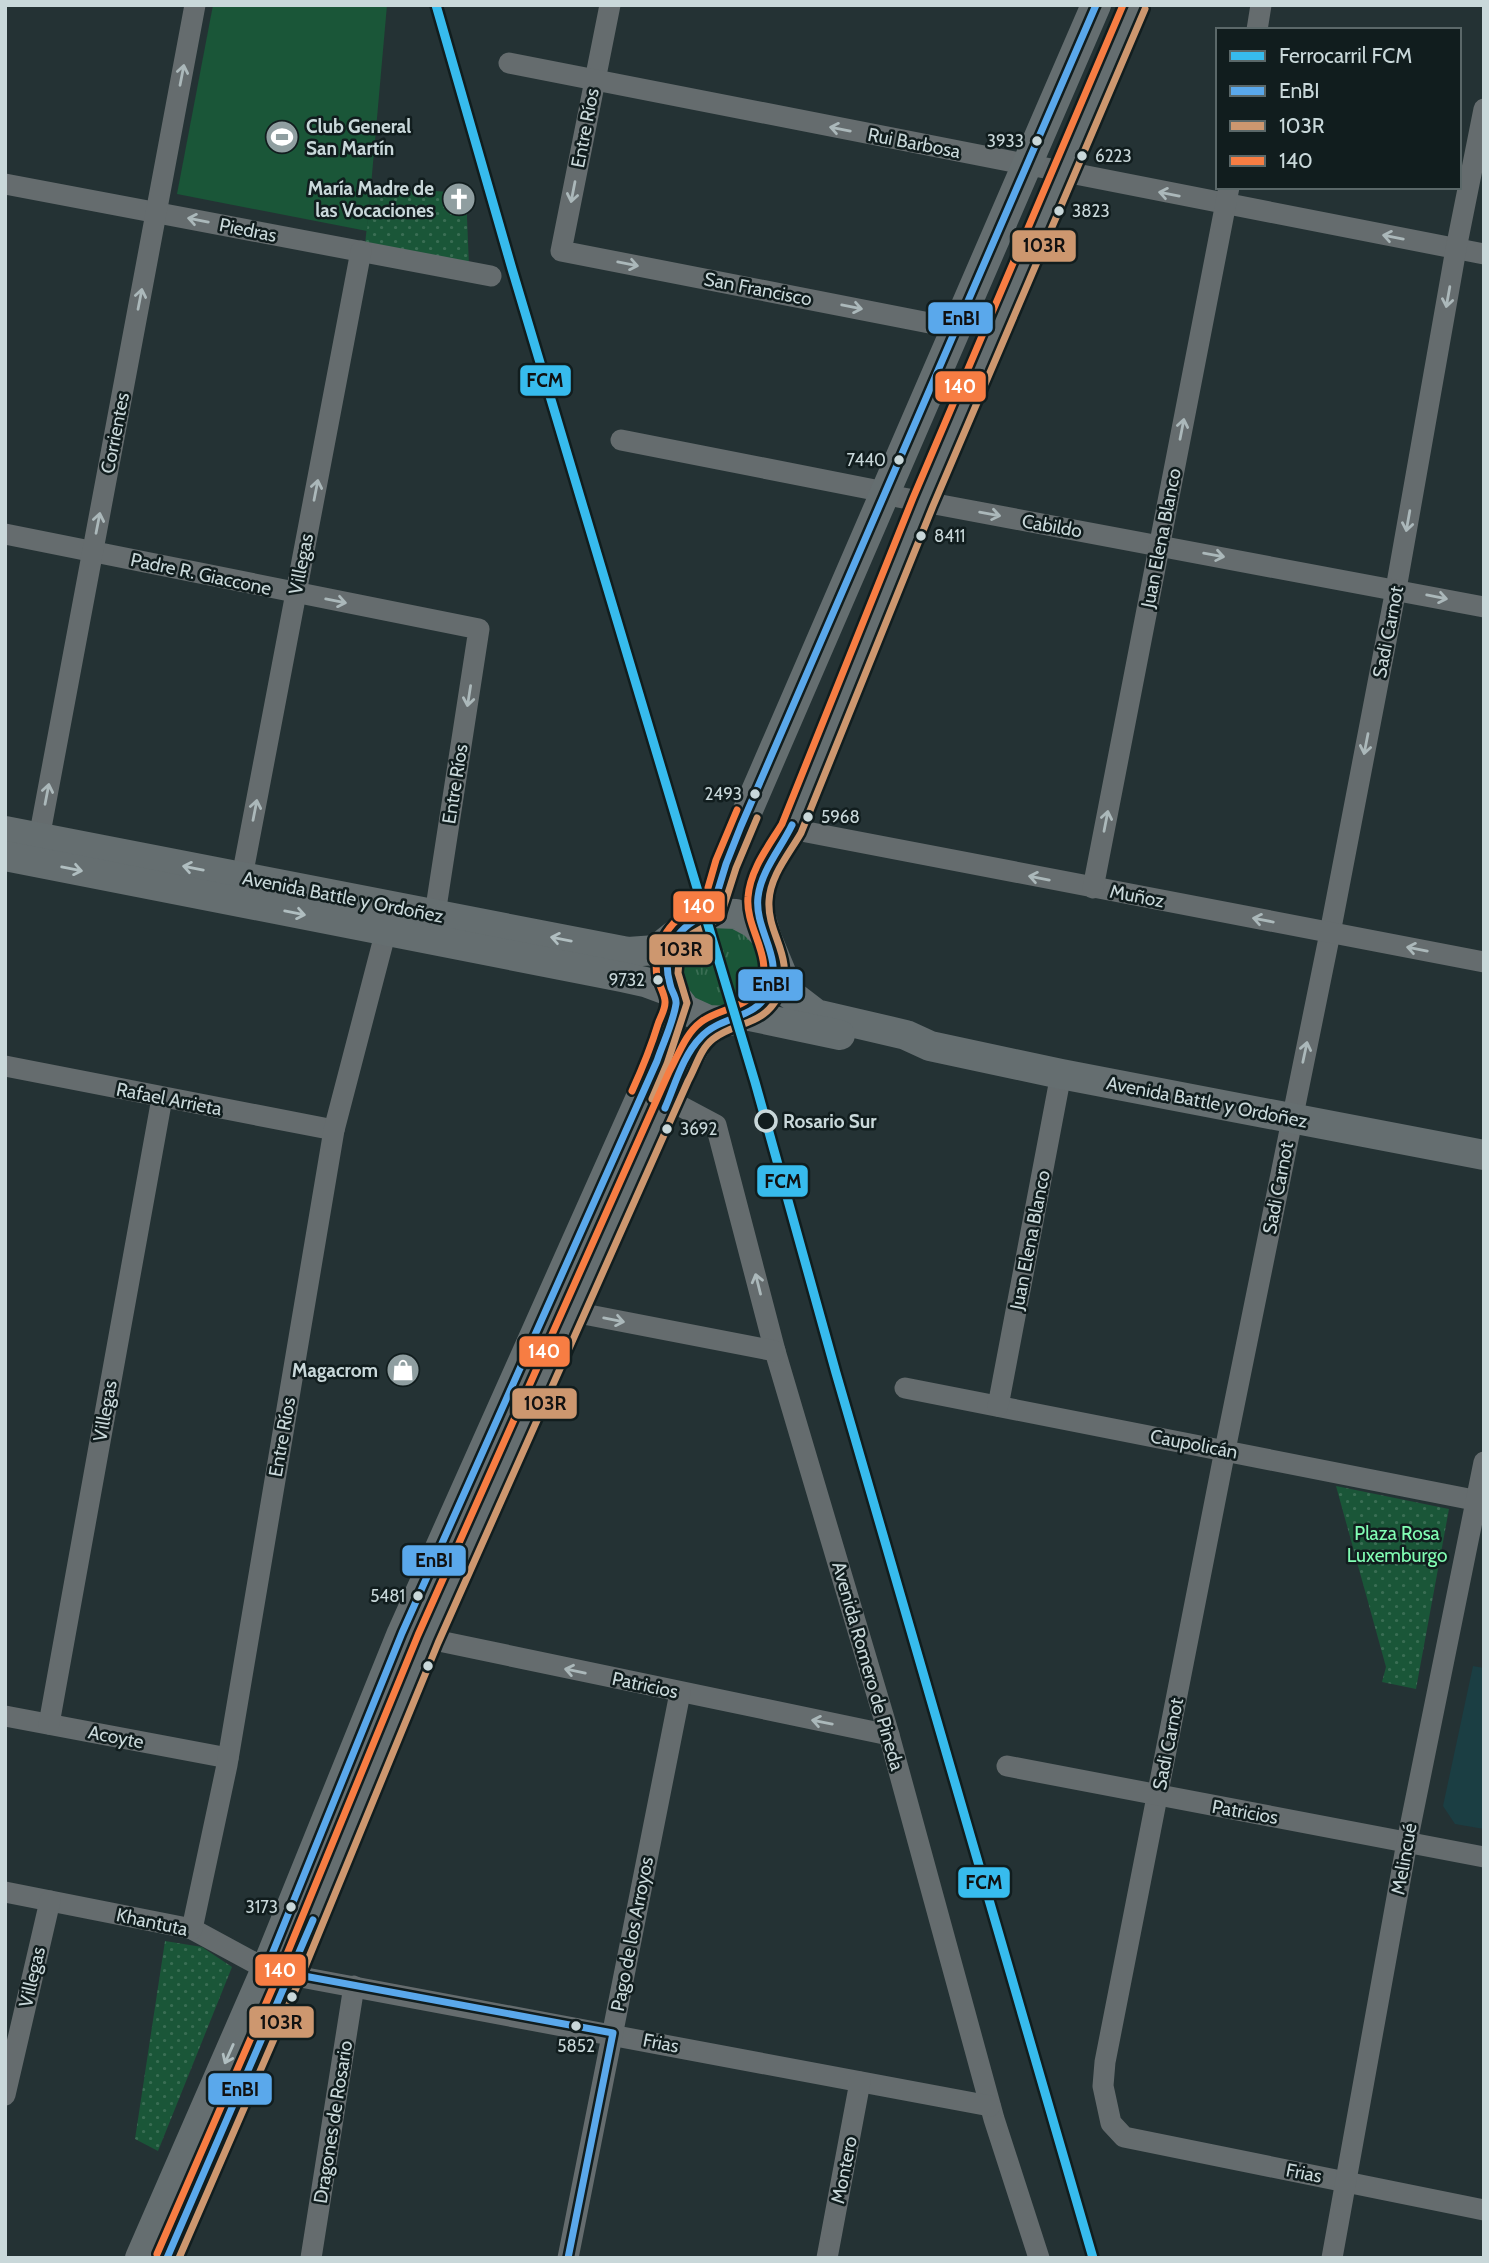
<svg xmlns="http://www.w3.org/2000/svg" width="1489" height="2263" font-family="Cabin,sans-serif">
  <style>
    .built { fill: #1b3e43 }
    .grass { fill: url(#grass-tufts) }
    .park { fill: url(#park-dots) }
    .pitch { fill: #1a5638 }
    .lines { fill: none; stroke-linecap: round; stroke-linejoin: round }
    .street { stroke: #656c6e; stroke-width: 21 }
    .secondary { stroke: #656e70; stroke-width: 30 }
    .bus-1-casing { stroke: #111d1e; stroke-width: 12 }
    .bus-2-casing { stroke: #111d1e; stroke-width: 12 }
    .bus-3-casing { stroke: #111d1e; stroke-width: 12 }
    .bus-1 { stroke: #5aa8eb; stroke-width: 7 }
    .bus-2 { stroke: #cd976f; stroke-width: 7 }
    .bus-3 { stroke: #f77d43; stroke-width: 7 }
    .rail-1-casing { stroke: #111d1e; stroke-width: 14 }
    .rail-1 { stroke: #37bbed; stroke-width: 9 }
    .oneway { stroke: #abb8ba }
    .oneway2 { stroke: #b0bec0 }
    .bus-dot { fill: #c9d8da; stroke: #111d1e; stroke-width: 2.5 }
    .stop-dot { fill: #111d1e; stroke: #c9d8da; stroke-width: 3.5 }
    .labels { text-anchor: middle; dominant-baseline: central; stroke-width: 5; stroke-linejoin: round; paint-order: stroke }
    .bus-label { font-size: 17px; fill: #c9d8da; stroke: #111d1e; text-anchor: end }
    .poi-label { font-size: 19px; font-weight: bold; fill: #c9d8da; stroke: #111d1e; text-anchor: end }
    .street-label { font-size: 19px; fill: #c9d8da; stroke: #111d1e }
    .stop-label { font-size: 19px; font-weight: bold; fill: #c9d8da; stroke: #111d1e; text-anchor: start }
    .park-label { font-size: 19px; fill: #82feb4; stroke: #111d1e }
    .line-badge { stroke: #111d1e; stroke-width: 2.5 }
    .badge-label { font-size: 19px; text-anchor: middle; font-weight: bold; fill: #fff }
    .pale-badge-label { font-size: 19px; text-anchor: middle; font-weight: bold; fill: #111 }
  </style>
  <defs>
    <pattern id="grass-tufts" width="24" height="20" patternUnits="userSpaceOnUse" patternTransform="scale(1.75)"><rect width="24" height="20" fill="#1a5638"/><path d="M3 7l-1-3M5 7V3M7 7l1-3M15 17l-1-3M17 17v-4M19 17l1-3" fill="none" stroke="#3a6e54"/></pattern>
    <pattern id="park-dots" width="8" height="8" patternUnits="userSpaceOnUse" patternTransform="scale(1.75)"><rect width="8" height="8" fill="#1a5638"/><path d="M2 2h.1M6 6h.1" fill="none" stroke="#3a6e54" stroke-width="1.8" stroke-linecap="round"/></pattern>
  </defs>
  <rect width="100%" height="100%" fill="#243234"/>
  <polygon class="built" points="1473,1666 1484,1668 1484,1829 1455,1824 1443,1806"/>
  <polygon class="grass" points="689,921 753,923 768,994 697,1016 667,952"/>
  <g class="park">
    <polygon points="371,187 466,193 469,266 365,245"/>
    <polygon points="1336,1486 1449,1509 1416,1689 1382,1682 1386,1667"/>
    <polygon points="165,1941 202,1947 232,1967 158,2151 135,2139"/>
  </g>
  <polygon class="pitch" points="213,5 387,5 367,231 177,194"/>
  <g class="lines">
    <g class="street">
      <polyline points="610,5 561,251 955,328"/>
      <polyline points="1257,30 1261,5"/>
      <polyline points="509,63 1484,254"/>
      <polyline points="1484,109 1456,249 1396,589 1330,933 1225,1450 1105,2062 1103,2086 1111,2123 1124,2137 1484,2210"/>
      <polyline points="5,184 491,276"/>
      <polyline points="621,440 885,492 898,497 1484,607"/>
      <polyline points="5,534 479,629 433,927"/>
      <polyline points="791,829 1484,962"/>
      <polyline points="37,849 195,5"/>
      <polyline points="242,877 361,251"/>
      <polyline points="1093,888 1229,187"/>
      <polyline points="5,1066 334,1130"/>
      <polyline points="669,1100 716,1125 775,1351 889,1735 994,2119 1039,2258"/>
      <polyline points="563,1310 775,1351"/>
      <polyline points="905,1388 1484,1502"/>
      <polyline points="998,1406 1061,1074"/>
      <polyline points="415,1636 889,1735"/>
      <polyline points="5,1716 228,1758"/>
      <polyline points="49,1724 162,1098"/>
      <polyline points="1007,1766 1484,1857"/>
      <polyline points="5,1892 192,1929 266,1969 290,1975 990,2106"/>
      <polyline points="192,1929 227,1765 334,1130 389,919"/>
      <polyline points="5,2095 50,1901"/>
      <polyline points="311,2258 354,1986"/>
      <polyline points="568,2258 680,1693"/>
      <polyline points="827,2258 860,2082"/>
      <polyline points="1332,2258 1407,1842 1484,1462"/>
    </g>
    <g class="secondary">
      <polyline points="5,831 628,952 656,950 676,934"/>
      <polyline points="5,856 622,977 645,982 672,992"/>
      <polyline points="711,913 726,864 741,826 1096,5"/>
      <polyline points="766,936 758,907 763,878 791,829 923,502 1135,5"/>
      <polyline points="775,961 774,978 768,994 757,1008 740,1018 729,1021 708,1020 686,1010 672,992 666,973 667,952 676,934 689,921 711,913 736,914 753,923 766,936 790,994 816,1014 906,1035 930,1046 1061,1074 1484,1155"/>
      <polyline points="745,1015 840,1035"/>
      <polyline points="140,2258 266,1969 402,1633 657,1061 677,1001"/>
      <polyline points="167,2258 290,1975 428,1639 679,1076 700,1037 721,1022"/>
    </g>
    <defs>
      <g id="bus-1">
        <path d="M665,1108C675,1085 683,1055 701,1037C721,1015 757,1020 769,990C784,957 754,930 758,897C761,871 781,848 792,825"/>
        <polyline points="167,2258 313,1920"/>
        <path d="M568,2258L613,2033L266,1969L402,1633L657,1061C663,1043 673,1023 676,1004C677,997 671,991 670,984C660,950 679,924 711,913L726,864L741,826L1096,5"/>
      </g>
      <g id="bus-2">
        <polyline points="652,1099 667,1064 687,1003 678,973 680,951 692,934 720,918 736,868 757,818"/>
        <path d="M179,2258L300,1979L438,1643L688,1081C696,1067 700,1049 713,1039C736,1021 763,1027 779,995C796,957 767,936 769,901C770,876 789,854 801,833L933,506L1145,9"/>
      </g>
      <g id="bus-3">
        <path d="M632,1091C642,1069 651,1047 658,1024C660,1018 665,1010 665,1003C666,996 659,985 657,977C652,944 672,915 703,905L716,860L737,810"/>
        <path d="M157,2254L280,1971L418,1635L669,1072C679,1054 685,1034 701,1022C719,1008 748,1009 760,986C774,957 745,928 748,897C750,870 768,847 782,824L913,498L1123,5"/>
      </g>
    </defs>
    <use href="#bus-1" class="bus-1-casing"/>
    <use href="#bus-2" class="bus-2-casing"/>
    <use href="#bus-3" class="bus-3-casing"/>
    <use href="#bus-1" class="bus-1"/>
    <use href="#bus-2" class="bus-2"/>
    <use href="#bus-3" class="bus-3"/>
    <defs>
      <polyline id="rail-1" points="436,5 512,269 755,1082 836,1373 1093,2258"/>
    </defs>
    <use href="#rail-1" class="rail-1-casing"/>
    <use href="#rail-1" class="rail-1"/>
  </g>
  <defs><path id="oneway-shaft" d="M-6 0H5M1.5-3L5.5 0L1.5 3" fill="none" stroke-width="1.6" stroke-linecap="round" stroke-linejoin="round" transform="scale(1.75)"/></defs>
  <g class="oneway">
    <use href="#oneway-shaft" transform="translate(182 75) rotate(-79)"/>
    <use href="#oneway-shaft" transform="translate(840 129) rotate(-169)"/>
    <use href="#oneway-shaft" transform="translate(573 192) rotate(101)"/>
    <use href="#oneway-shaft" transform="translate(1169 194) rotate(-169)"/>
    <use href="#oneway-shaft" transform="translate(198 220) rotate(-169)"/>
    <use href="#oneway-shaft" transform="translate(1393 237) rotate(-169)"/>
    <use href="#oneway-shaft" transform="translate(628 264) rotate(11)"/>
    <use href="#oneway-shaft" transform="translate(1448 297) rotate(100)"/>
    <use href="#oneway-shaft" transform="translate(140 299) rotate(-79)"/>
    <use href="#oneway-shaft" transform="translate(852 307) rotate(11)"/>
    <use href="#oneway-shaft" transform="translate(1182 429) rotate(-79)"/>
    <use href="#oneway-shaft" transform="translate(316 490) rotate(-79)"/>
    <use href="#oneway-shaft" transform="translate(990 514) rotate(10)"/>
    <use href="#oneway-shaft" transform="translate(1408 521) rotate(100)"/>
    <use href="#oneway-shaft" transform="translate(98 523) rotate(-79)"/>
    <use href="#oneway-shaft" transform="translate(1214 555) rotate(10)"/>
    <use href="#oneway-shaft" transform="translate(1437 597) rotate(11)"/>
    <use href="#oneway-shaft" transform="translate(336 601) rotate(11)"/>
    <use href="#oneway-shaft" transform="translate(469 696) rotate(99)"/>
    <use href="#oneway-shaft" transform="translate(1366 744) rotate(101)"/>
    <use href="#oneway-shaft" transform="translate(47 794) rotate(-79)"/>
    <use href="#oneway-shaft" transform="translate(255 810) rotate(-79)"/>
    <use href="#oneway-shaft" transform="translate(1106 821) rotate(-79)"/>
    <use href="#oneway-shaft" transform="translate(1039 878) rotate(-169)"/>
    <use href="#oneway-shaft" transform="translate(1263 920) rotate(-169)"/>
    <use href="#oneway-shaft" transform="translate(1417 949) rotate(-169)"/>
    <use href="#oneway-shaft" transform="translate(1305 1052) rotate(-78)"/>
    <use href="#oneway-shaft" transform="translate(758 1284) rotate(-104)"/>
    <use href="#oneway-shaft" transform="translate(614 1320) rotate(11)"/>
    <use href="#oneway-shaft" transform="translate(575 1671) rotate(-168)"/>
    <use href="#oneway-shaft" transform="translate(822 1722) rotate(-169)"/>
  </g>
  <g class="oneway2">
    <use href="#oneway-shaft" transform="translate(193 868) rotate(-169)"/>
    <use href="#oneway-shaft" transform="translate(72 869) rotate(11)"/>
    <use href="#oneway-shaft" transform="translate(295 913) rotate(11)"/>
    <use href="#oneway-shaft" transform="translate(561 939) rotate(-169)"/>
    <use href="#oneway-shaft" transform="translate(229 2054) rotate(114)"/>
  </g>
  <defs>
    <symbol id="stadium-disc" viewBox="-11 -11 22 22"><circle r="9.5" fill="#8f9ea0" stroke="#111d1e"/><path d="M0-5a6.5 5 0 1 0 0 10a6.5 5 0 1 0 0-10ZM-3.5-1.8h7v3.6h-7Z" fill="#fff"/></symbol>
    <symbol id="church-disc" viewBox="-11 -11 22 22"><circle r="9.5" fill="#8f9ea0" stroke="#111d1e"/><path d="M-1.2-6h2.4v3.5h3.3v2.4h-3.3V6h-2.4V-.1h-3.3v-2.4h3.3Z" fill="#fff"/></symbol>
    <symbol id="shop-disc" viewBox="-11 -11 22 22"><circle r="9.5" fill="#8f9ea0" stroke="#111d1e"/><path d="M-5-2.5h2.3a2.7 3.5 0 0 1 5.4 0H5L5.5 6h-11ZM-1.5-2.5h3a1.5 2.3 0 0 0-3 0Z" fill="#fff"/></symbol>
  </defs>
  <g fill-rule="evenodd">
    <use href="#stadium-disc" x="263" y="118" width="38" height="38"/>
    <use href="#church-disc" x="440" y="180" width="38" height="38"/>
    <use href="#shop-disc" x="384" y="1351" width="38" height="38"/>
  </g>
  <g class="bus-dot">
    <circle cx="1037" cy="141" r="6"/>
    <circle cx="1082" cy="156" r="6"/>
    <circle cx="1059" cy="211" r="6"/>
    <circle cx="899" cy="460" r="6"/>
    <circle cx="921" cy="536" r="6"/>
    <circle cx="755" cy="794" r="6"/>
    <circle cx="808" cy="817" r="6"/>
    <circle cx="658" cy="980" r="6"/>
    <circle cx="667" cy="1129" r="6"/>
    <circle cx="418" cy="1596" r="6"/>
    <circle cx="428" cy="1666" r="6"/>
    <circle cx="291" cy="1907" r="6"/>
    <circle cx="292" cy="1997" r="6"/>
    <circle cx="576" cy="2026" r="6"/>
  </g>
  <circle class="stop-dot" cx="766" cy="1121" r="10"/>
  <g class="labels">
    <g class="bus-label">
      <text x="1024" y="141">3933</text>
      <text x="1095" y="156" text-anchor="start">6223</text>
      <text x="1072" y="211" text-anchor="start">3823</text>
      <text x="886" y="460">7440</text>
      <text x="934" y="536" text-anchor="start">8411</text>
      <text x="742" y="794">2493</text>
      <text x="821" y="817" text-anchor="start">5968</text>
      <text x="645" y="980">9732</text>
      <text x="680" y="1129" text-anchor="start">3692</text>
      <text x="405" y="1596">5481</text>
      <text x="278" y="1907">3173</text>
      <text x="576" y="2046" text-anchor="middle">5852</text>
    </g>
    <g class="poi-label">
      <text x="306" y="126" text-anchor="start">Club General<tspan x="306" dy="22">San Martín</tspan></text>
      <text x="434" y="188">María Madre de<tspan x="434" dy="22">las Vocaciones</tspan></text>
      <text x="378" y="1370">Magacrom</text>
    </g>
    <g class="street-label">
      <text transform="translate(585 128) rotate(-79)">Entre Ríos</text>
      <text transform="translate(914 143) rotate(11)">Rui Barbosa</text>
      <text transform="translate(248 230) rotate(11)">Piedras</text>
      <text transform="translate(758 289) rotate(11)">San Francisco</text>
      <text transform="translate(115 433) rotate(-79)">Corrientes</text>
      <text transform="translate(1052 526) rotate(10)">Cabildo</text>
      <text transform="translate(1161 538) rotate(-79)">Juan Elena Blanco</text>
      <text transform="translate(301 564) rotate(-79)">Villegas</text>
      <text transform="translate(201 574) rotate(12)">Padre R. Giaccone</text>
      <text transform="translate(1388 632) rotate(-79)">Sadi Carnot</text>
      <text transform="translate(455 784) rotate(-81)">Entre Ríos</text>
      <text transform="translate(1137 896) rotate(11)">Muñoz</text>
      <text transform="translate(343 897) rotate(11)">Avenida Battle y Ordoñez</text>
      <text transform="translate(169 1099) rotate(11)">Rafael Arrieta</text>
      <text transform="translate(1207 1102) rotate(11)">Avenida Battle y Ordoñez</text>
      <text transform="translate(1278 1188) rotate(-79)">Sadi Carnot</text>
      <text transform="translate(1030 1240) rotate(-79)">Juan Elena Blanco</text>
      <text transform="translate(105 1411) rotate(-80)">Villegas</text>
      <text transform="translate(282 1437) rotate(-80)">Entre Ríos</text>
      <text transform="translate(1194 1444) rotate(11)">Caupolicán</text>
      <text transform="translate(868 1666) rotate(74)">Avenida Romero de Pineda</text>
      <text transform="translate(645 1685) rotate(12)">Patricios</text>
      <text transform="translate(116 1737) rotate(11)">Acoyte</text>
      <text transform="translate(1168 1744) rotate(-79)">Sadi Carnot</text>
      <text transform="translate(1245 1812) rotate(10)">Patricios</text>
      <text transform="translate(1404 1859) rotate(-80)">Melincué</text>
      <text transform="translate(152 1922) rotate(12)">Khantuta</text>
      <text transform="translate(632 1934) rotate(-79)">Pago de los Arroyos</text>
      <text transform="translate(32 1977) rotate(-77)">Villegas</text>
      <text transform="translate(661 2043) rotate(11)">Frias</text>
      <text transform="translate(333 2122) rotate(-81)">Dragones de Rosario</text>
      <text transform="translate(844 2170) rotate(-79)">Montero</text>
      <text transform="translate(1304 2173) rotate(11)">Frias</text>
    </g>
    <g class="stop-label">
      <text x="783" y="1121">Rosario Sur</text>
    </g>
    <g class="park-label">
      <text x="1397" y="1533">Plaza Rosa<tspan x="1397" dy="22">Luxemburgo</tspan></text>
    </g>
  </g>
  <g class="line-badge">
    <rect x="1011" y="229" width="66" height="34" rx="7" fill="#cd976f"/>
    <rect x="927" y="301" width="67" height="34" rx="7" fill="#5aa8eb"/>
    <rect x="519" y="364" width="53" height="33" rx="7" fill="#37bbed"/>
    <rect x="934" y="370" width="53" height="33" rx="7" fill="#f77d43"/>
    <rect x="672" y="890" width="54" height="33" rx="7" fill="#f77d43"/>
    <rect x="648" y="933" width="66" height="33" rx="7" fill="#cd976f"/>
    <rect x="737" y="968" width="67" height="34" rx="7" fill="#5aa8eb"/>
    <rect x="756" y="1164" width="53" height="34" rx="7" fill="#37bbed"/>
    <rect x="518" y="1335" width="53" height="33" rx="7" fill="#f77d43"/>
    <rect x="511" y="1387" width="67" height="33" rx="7" fill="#cd976f"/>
    <rect x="401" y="1544" width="66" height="33" rx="7" fill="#5aa8eb"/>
    <rect x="957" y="1866" width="54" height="33" rx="7" fill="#37bbed"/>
    <rect x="254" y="1953" width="53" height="34" rx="7" fill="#f77d43"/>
    <rect x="248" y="2005" width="67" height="34" rx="7" fill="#cd976f"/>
    <rect x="207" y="2072" width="66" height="34" rx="7" fill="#5aa8eb"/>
  </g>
  <g class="badge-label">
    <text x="960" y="393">140</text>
    <text x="699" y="913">140</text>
    <text x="544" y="1358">140</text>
    <text x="280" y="1977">140</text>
  </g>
  <g class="pale-badge-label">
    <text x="1044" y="252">103R</text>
    <text x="961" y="325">EnBI</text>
    <text x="545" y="387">FCM</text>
    <text x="681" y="956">103R</text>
    <text x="771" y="991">EnBI</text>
    <text x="783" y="1188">FCM</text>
    <text x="545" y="1410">103R</text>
    <text x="434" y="1567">EnBI</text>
    <text x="984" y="1889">FCM</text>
    <text x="281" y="2029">103R</text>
    <text x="240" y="2096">EnBI</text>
  </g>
  <rect width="1489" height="2263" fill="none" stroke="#c9d8da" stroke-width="14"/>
  <rect x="1216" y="28" width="245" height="161" fill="#111d1e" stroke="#5b6869" stroke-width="2"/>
  <rect x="1230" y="51" width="35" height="10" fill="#37bbed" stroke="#5b6869" stroke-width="2"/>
  <text x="1279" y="63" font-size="21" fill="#c9d8da">Ferrocarril FCM</text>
  <rect x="1230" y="86" width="35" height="10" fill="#5aa8eb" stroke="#5b6869" stroke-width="2"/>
  <text x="1279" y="98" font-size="21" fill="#c9d8da">EnBI</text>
  <rect x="1230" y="121" width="35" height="10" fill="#cd976f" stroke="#5b6869" stroke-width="2"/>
  <text x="1279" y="133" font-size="21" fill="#c9d8da">103R</text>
  <rect x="1230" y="156" width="35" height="10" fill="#f77d43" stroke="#5b6869" stroke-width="2"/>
  <text x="1279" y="168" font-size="21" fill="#c9d8da">140</text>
</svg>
